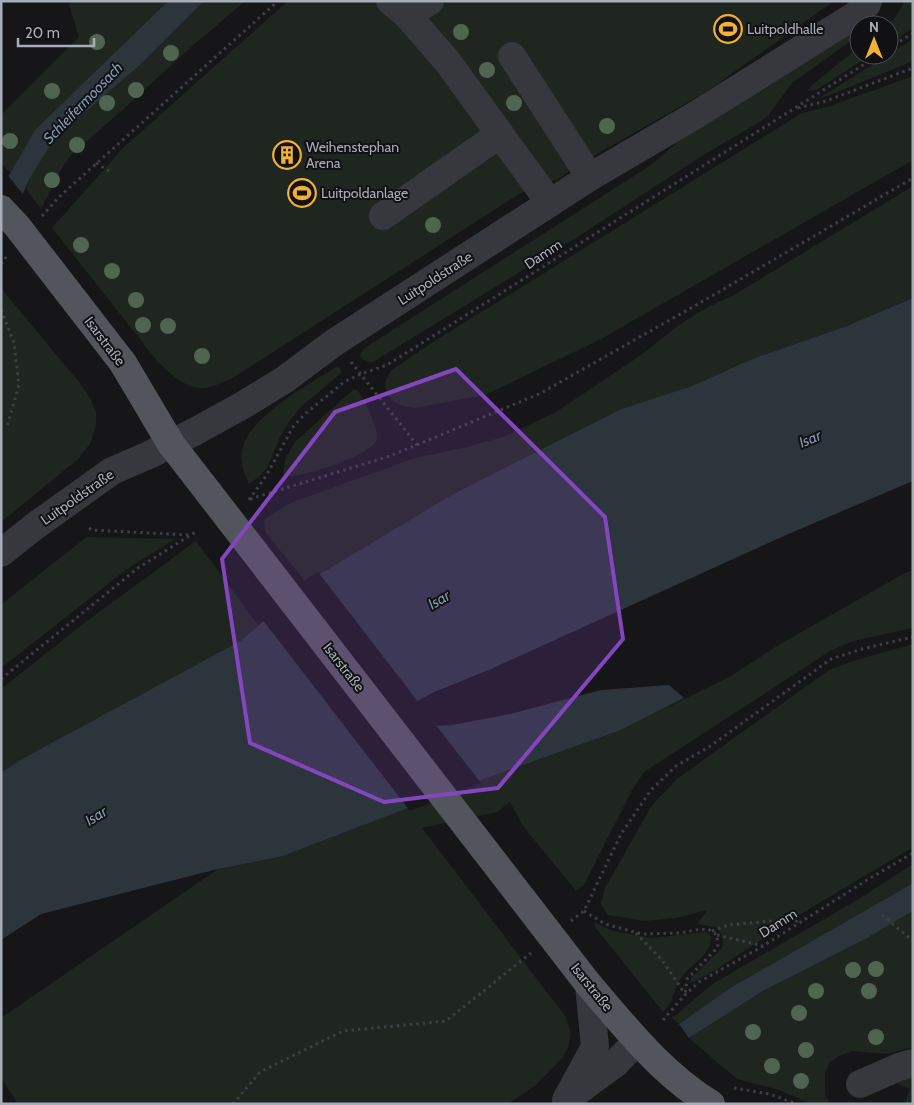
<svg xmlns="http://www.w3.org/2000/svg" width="914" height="1105" font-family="Cabin,sans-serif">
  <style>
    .green { fill: #1e261f }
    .water { fill: #2c353c }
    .pier { fill: #161618 }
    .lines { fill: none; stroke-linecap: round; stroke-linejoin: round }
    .path { stroke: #3d3f44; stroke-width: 3; stroke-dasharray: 2.5 4; stroke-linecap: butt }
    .minor { stroke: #37383d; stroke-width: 28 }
    .major { stroke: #53555c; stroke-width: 28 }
    .major-bridge { stroke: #53555c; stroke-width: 28 }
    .tree { fill: #506452 }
    .marked { fill: #8446be; fill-opacity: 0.2; stroke: #8446be; stroke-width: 4; stroke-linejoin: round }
    .labels { text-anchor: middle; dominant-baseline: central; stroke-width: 4; stroke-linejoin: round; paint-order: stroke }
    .poi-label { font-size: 14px; fill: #a8adb8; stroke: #111113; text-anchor: start }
    .street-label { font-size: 14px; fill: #a8adb8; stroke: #111113 }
    .water-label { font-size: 15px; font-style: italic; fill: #7f9bb3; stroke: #111113 }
  </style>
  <rect width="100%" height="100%" fill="#161618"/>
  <g class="green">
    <polygon points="68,1 168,1 35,130 10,173 1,162 1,115 79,37"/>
    <polygon points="204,1 245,1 189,49 120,112 72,154 63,166 41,209 26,189 30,178 55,138 140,65"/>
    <path d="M288,1H834L706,92L581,163L557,180L527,190L516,196L231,379C222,382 214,387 205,388C186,390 170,373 158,362L52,228L123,148Z"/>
    <polygon points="905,1 911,1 913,3 913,28 889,44 889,25 887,25 894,19"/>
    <path d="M859,25V35L792,83L768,116L760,122L705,154L582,234L373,362C367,361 363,361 360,356L363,349L651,165L688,133Z"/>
    <polygon points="913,39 913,61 840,91 818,99"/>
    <polygon points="859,47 859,55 871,55 816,90 808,91 811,86"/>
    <polygon points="913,76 913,160 601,339 485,395 415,408 403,406 394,402 388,395 385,388 386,380 390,372 396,367 433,342 802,113 827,107"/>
    <polygon points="913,186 913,298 844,327 752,359 692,386 621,409 448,497 310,580 305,581 265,532 264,520 290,503 412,459 466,447 503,437 556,412 638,357 682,323 708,307 734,295"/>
    <polygon points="1,288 82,386 91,400 96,413 96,426 90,444 78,459 1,522"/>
    <path d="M338,366L341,370V373L300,408L290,420L280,437L267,468L260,476L249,484C244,473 240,463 242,451C247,417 311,383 338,366Z"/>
    <path d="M354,389L359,392C364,401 380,430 377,439C372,456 302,478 285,476L283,473L286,457L295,442Z"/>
    <polygon points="87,537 175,539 127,569 1,668 1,605 42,572"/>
    <polygon points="196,541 259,626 242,640 31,754 1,772 1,689 87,621"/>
    <polygon points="913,570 913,628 853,641 830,651 644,772 632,790 584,885 576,891 523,826 510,802 497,812 422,828 566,1017 571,1034 568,1047 563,1057 536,1085 508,1104 18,1104 1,1078 1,1018 218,869 280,857 487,778 621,730 731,676 777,646 905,573"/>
    <polygon points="913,644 913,847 799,915 717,969 694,982 690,982 691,978 721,949 723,942 720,932 715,927 697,924 707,910 676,918 644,921 608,915 601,904 605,888 652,805 677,779 829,670 853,661"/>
    <polygon points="913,864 913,883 730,988 679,1024 672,1018 714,983 857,900"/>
    <polygon points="913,911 913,1047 886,1054 853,1051 841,1055 830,1062 825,1073 825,1094 830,1104 811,1104 779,1090 737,1079 689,1038 763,991 867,938"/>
    <path d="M594,922L613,931L652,938L706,932L711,936C713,954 691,964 682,977C673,988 675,1001 663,1012L595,927Z"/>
    <polygon points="913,1076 913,1104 904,1104 910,1089 894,1082"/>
  </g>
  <g class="water">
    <polygon points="168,1 204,1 140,65 55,138 30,178 1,241 1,189 35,130"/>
    <polygon points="913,298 913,481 786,535 491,669 432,693 412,704 403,721 412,727 452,725 510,714 601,690 669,685 684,698 621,730 487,778 280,857 218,869 41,914 1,940 1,772 31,754 242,640 310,580 448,497 473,484 621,409 692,386 752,359 844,327"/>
    <polygon points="913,883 913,911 867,938 763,991 689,1038 679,1024 730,988"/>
  </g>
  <g class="pier">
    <polygon points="7,174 25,197 4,242 1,244 1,184"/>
    <polygon points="318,572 419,703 413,706 406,720 413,725 435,724 481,783 410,811 262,619 308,578"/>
  </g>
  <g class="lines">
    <g class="path">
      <polyline points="889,48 913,33"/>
      <polyline points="798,108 826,101 913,68"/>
      <polyline points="96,163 109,171"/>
      <polyline points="42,216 59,197 278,1"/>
      <polyline points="1,264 7,256"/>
      <polyline points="1,310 14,343 19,385 7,427"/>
      <polyline points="351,362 417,445"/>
      <polyline points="250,499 390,456 541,393 705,300 913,178"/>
      <polyline points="249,500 266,476 293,427 305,414 344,382 361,374 387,365 879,55"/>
      <polyline points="89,528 92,530 189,535"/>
      <polyline points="1,679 138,568 197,531"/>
      <polyline points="584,911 605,924 642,934 680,933 695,930 708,929 717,935 718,947 687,979 685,995"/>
      <polyline points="882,915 913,941"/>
      <polyline points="571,921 584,911 621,834 651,790 676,766 709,747 831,659 862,649 913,637"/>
      <polyline points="712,931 728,925 772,921 802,921"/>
      <polyline points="636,933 662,960 685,994"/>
      <polyline points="717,935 763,946"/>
      <polyline points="663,1020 685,995 699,982 763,946 867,880 913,853"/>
      <polyline points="734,1088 769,1094 797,1104"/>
      <polyline points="233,1104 260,1072 343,1031 446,1021 531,953"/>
    </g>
    <g class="minor">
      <polyline points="390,1 407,15 447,61 550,203"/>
      <polyline points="407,15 430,1"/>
      <polyline points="512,56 590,177"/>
      <polyline points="383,216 500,134"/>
      <polyline points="1,553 35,526 112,471 149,455 196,431 243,405 284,380 335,342 590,177 694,116 857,14 867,4 868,1"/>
      <polyline points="860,1084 899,1067 913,1063"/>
      <polyline points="571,1096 615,1064 637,1041"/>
      <polyline points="566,1100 595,1047 589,985"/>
    </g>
    <g class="major">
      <polyline points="123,363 171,444 209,493"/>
      <path d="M589,985C626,1028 662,1074 711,1104"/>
    </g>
    <g class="major-bridge">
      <polyline points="1,209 17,226 123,363"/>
      <polyline points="209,493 589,985"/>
    </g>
  </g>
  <g class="tree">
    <circle cx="461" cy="32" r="8"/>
    <circle cx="97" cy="42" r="8"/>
    <circle cx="171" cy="53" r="8"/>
    <circle cx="487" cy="70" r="8"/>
    <circle cx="136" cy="90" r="8"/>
    <circle cx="52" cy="91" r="8"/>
    <circle cx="107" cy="103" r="8"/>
    <circle cx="514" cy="103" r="8"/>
    <circle cx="607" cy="126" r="8"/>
    <circle cx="10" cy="141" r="8"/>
    <circle cx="77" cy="145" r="8"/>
    <circle cx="52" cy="180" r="8"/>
    <circle cx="433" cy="225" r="8"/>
    <circle cx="81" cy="245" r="8"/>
    <circle cx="112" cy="271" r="8"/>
    <circle cx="136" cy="300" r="8"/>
    <circle cx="143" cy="325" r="8"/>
    <circle cx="168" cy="326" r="8"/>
    <circle cx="202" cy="356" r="8"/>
    <circle cx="876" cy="969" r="8"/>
    <circle cx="853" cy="970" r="8"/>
    <circle cx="816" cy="991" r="8"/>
    <circle cx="869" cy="991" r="8"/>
    <circle cx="799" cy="1013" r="8"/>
    <circle cx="753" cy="1032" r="8"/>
    <circle cx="876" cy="1037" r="8"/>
    <circle cx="806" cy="1050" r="8"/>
    <circle cx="772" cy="1066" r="8"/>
    <circle cx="801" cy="1081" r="8"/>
  </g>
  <path class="marked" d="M456,369L605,517L623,639L498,788L384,802L250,743L222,559L335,412Z"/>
  <defs>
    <symbol id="stadium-ring" viewBox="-11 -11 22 22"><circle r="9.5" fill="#111113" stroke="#f2b134" stroke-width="1.5"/><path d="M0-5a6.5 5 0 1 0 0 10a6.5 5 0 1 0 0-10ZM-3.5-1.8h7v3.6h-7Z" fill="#f2b134"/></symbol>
    <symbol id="building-ring" viewBox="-11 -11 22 22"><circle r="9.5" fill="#111113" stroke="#f2b134" stroke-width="1.5"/><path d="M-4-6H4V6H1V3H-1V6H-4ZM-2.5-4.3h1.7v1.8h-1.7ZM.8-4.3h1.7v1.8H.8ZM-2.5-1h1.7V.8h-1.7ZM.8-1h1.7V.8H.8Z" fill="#f2b134"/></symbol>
  </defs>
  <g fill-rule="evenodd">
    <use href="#stadium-ring" x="712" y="13" width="32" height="32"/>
    <use href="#building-ring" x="271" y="139" width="32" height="32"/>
    <use href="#stadium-ring" x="286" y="177" width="32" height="32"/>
  </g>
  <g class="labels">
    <g class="poi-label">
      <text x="747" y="29">Luitpoldhalle</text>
      <text x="306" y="147">Weihenstephan<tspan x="306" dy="16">Arena</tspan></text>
      <text x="321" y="193">Luitpoldanlage</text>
    </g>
    <g class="street-label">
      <text transform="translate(543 254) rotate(-33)">Damm</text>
      <text transform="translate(435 278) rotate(-33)">Luitpoldstraße</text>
      <text transform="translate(105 341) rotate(53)">Isarstraße</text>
      <text transform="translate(77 497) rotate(-35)">Luitpoldstraße</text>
      <text transform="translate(344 667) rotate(52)">Isarstraße</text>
      <text transform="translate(778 923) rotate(-32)">Damm</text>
      <text transform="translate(592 987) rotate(51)">Isarstraße</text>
    </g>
    <g class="water-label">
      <text transform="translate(83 103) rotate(-46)">Schleifermoosach</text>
      <text transform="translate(810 439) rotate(-23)">Isar</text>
      <text transform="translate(439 600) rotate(-31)">Isar</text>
      <text transform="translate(96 816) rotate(-32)">Isar</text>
    </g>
  </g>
  <rect width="914" height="1105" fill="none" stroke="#a8adb8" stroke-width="5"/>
  <g transform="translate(874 40)"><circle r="24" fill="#111113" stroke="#4d4f55"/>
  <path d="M0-4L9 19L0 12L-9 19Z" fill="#f2b134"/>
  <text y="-8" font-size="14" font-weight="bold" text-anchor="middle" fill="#a8adb8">N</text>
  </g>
  <path d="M18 38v8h76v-8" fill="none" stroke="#a8adb8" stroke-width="2.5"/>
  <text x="25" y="38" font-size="15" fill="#a8adb8" stroke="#111113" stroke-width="4" paint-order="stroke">20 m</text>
</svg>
